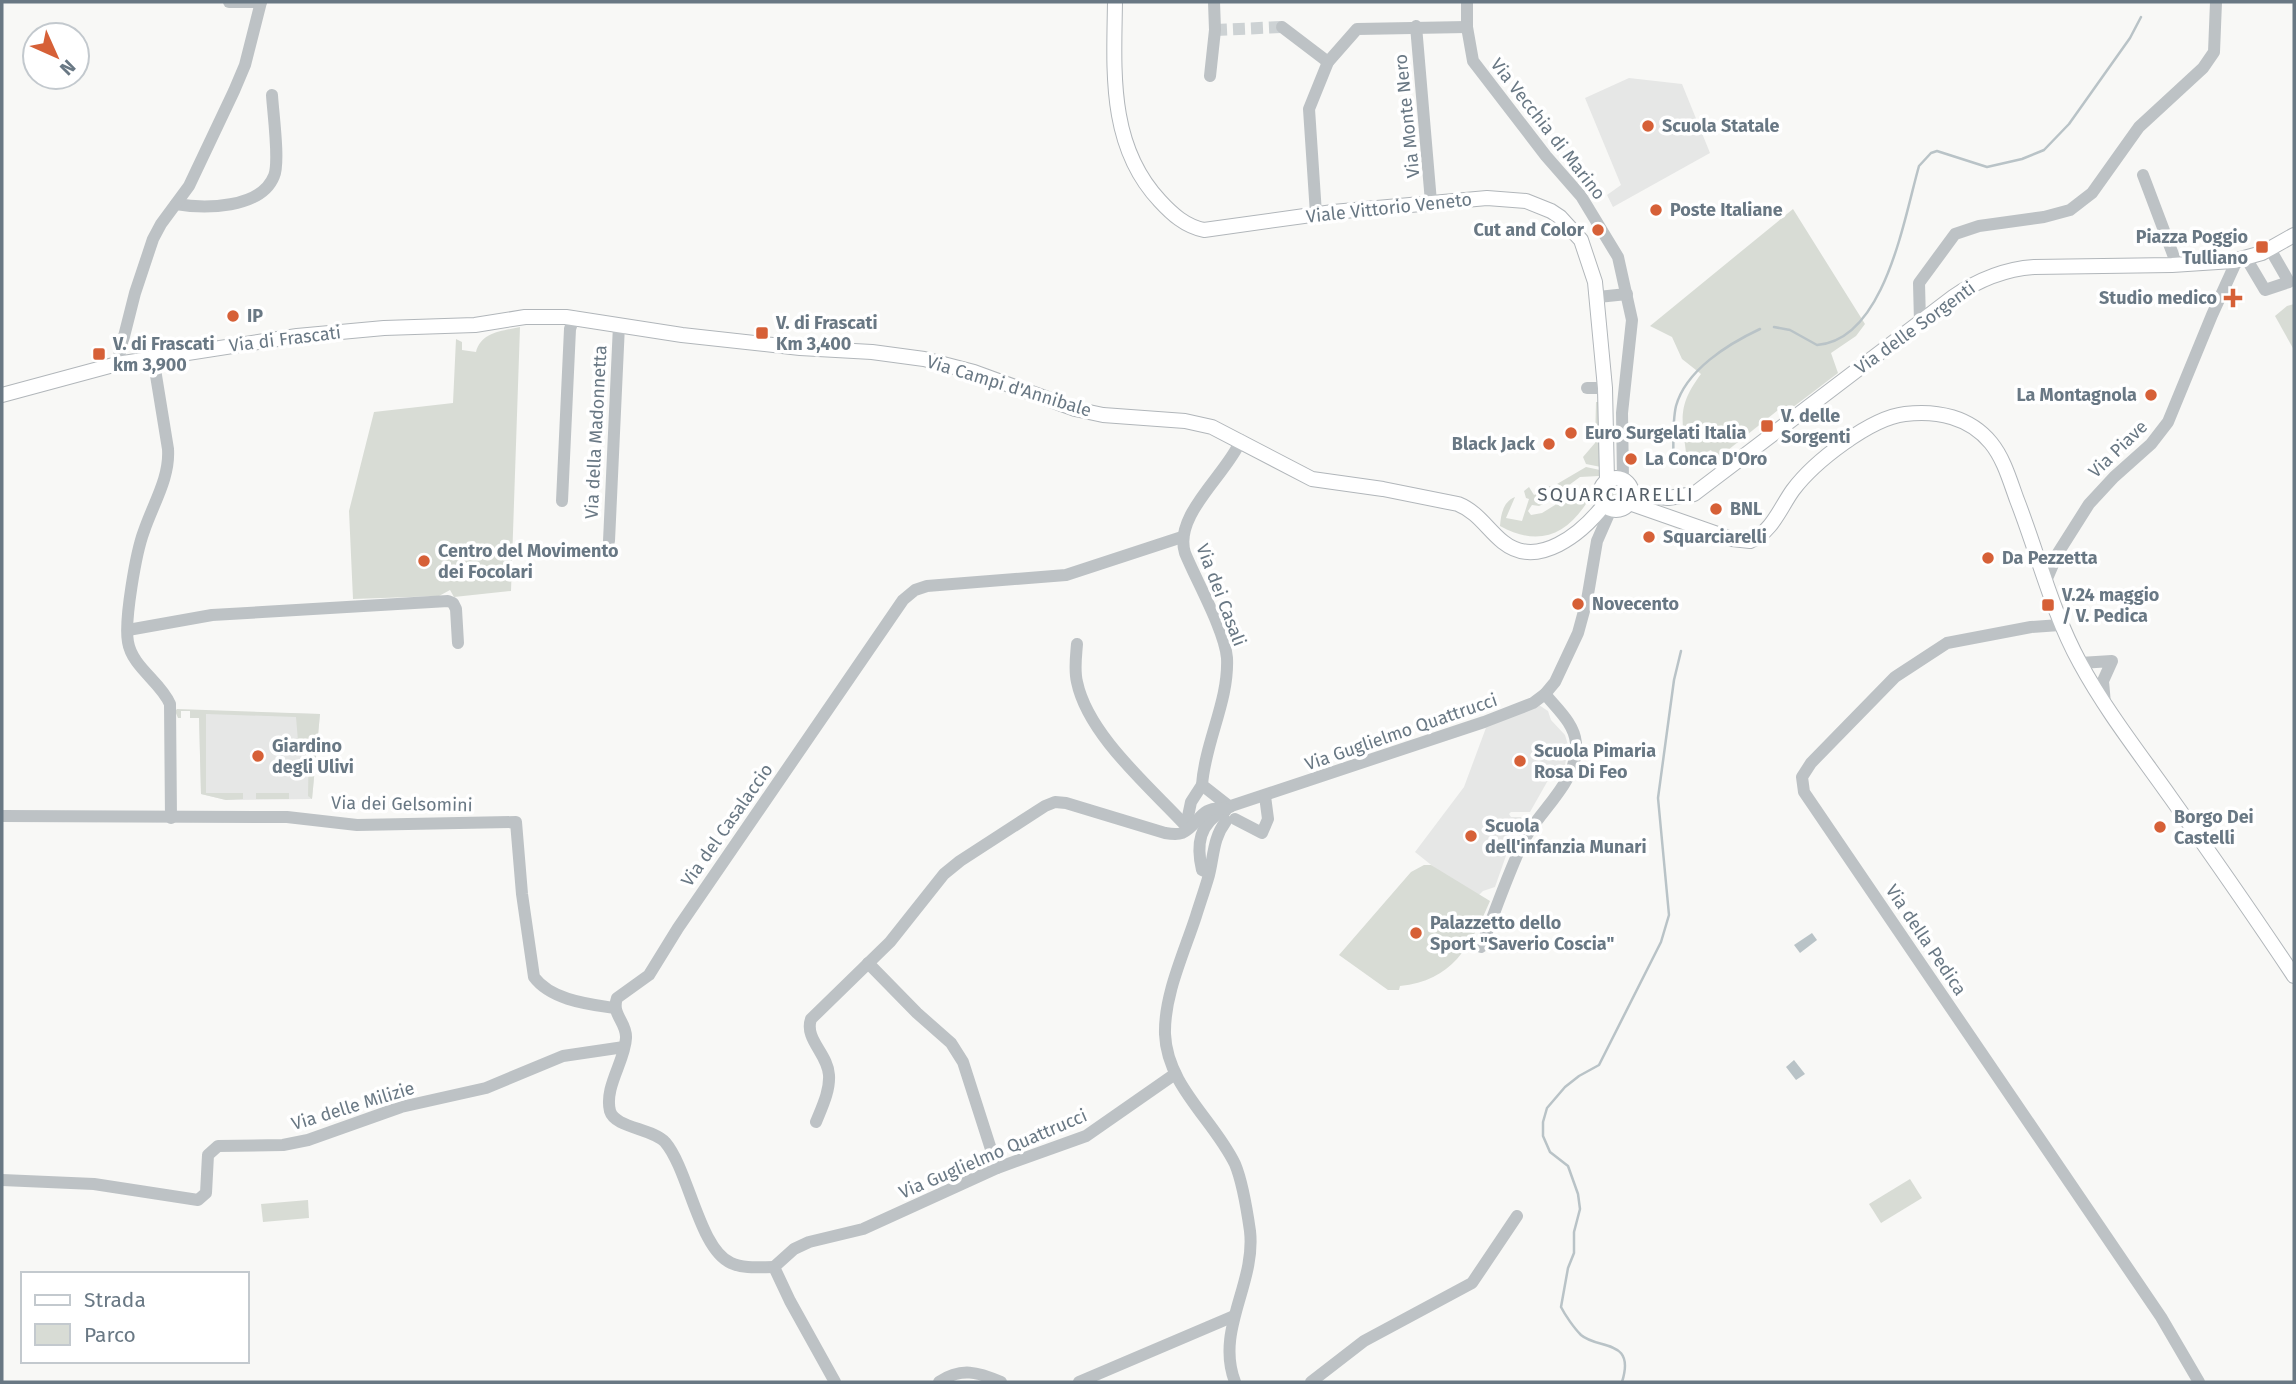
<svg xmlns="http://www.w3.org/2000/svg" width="2296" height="1384" font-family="'Fira Sans',sans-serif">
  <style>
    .built { fill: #e6e7e6 }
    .green { fill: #d8dcd5 }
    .water { fill: #b9c3c7 }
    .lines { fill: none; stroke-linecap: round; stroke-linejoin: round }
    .stream { stroke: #b9c3c7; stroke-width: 2.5 }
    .minor-tunnel { stroke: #cdd2d4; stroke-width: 12; stroke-dasharray: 12 6; stroke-linecap: butt }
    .major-casing { stroke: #b1b6ba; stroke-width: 16 }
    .minor { stroke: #bdc2c5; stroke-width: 12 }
    .major { stroke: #fff; stroke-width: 14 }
    .poi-dot { fill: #d66037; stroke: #fff; stroke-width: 2.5 }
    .labels { text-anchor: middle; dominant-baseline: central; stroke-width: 7; stroke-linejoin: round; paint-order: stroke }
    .street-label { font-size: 18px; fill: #697884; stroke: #fff }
    .poi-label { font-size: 18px; font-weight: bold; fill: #697884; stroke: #fff; text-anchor: start }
    .neighbourhood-label { font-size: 19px; letter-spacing: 2px; fill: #57616a; stroke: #fff }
  </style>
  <rect width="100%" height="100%" fill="#f8f8f6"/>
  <g class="built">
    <polygon points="1629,78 1682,84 1710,153 1613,207 1607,195 1621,185 1585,98"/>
    <polygon points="1539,705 1548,711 1551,720 1565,735 1568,745 1565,766 1558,774 1551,775 1530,812 1511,812 1509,814 1511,817 1521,817 1522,823 1508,850 1495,887 1483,891 1479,895 1440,872 1415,852 1464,787 1487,725"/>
    <polygon points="199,711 320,714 312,799 226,800 201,794"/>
  </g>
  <g class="green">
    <path d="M1793,209L1865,324L1856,336L1831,353L1838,373L1788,411L1783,406L1728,450L1731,455L1723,462L1717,461L1711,450L1687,461C1683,421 1675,409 1701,374L1682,359L1672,337L1650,326Z"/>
    <polygon points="2294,304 2294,350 2275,316 2287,306"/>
    <path d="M520,327L511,591L454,597L450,590L439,596L353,599L349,511L374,412L453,403L456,339L462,342V350L476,352C481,332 502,331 520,327Z"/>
    <polygon points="1596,402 1598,402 1601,467 1586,464 1583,457 1595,443"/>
    <polygon points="1586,467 1600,470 1599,476 1580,477 1565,488 1557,484"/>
    <circle cx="1616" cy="494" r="10"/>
    <path d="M1550,486L1553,489L1550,501L1539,506L1532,505L1528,511L1531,515L1542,513L1555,505L1560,491L1589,499C1567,536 1538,547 1500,526C1501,514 1503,502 1515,497L1506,518L1522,521L1529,499L1526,498L1524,491L1529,487L1534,495Z"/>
    <polygon points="177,709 320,714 312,799 308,796 309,742 298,741 296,717 206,714 206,793 243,793 243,799 226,800 201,794 199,718 190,718 190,711 181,711 181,718 178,718 175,711"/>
    <rect x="256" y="793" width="33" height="6"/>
    <path d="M1424,865H1431L1490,901C1470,947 1452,981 1400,986L1399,990H1388L1339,955L1411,872Z"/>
    <polygon points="1910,1179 1922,1198 1881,1223 1869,1204"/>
    <polygon points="308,1200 309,1218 263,1222 261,1204"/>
  </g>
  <g class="water">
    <polygon points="1812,933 1817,940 1800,953 1794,945"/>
    <polygon points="1794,1060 1805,1074 1796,1080 1786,1067"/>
  </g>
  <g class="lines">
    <g class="stream">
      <path d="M1774,327L1790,330L1817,345C1885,340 1904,218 1919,166L1931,153L1937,151L1987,167L2022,159L2044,150L2069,124L2130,38L2141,17"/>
      <path d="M1673,462C1674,444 1672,423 1676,406C1686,370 1728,344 1760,329"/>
      <path d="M1622,1382C1636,1338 1598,1350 1581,1335C1574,1328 1565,1315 1561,1307L1568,1268L1574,1253V1232L1580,1209L1578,1194L1568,1166L1550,1152L1543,1136V1122L1547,1108L1565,1087L1579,1076L1599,1065L1661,942L1669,915L1658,798L1674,680L1681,651"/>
    </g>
    <polyline class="minor-tunnel" points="1215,30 1282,27"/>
    <defs>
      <g id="major">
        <path d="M1115,2C1114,71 1108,146 1160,201C1172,214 1185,226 1204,230L1333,212L1487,198L1526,201L1551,211L1560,217L1581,240L1595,282L1605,388L1607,480"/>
        <path d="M2,395L117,364L297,336L384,328L475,325L525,317H566L682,335L800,348L872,352L924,359L974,372L1075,409L1103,415L1185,421L1212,427L1312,479L1383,489L1458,504C1478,512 1487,529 1503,542C1538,570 1582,533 1604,505"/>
        <circle cx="1616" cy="494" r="16"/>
        <path d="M1632,494L1668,498L1694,494L1953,297C1978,280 2004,269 2034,267L2172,265L2233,261L2262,253L2294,235"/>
        <path d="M1629,503L1732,539L1750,541C1772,532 1780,508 1793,490C1814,462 1870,418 1905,414C1937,410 1970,417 1991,443C2004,459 2010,481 2017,500C2038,554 2052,612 2080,663C2106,711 2140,754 2171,798C2213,857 2254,916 2294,976"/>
      </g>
    </defs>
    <use href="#major" class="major-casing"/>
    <g class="minor">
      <polyline points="229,2 261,2"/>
      <polyline points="1467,2 1467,27 1473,61 1546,156 1581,196 1618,257 1632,320 1622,413 1623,480"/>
      <polyline points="1416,26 1431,202"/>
      <polyline points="1282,27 1328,62"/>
      <polyline points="1210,76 1215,30 1214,2"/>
      <polyline points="2143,175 2177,265"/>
      <path d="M176,204C204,209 261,209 274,176C280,162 273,113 272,95"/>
      <polyline points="1316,214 1309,109 1328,62 1357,29 1467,27"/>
      <polyline points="2246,258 2265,290 2289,282 2270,249"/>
      <polyline points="1598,297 1627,294"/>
      <polyline points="1920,322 1919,283 1955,234 1979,226 2044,217 2070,210 2092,193 2139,127 2203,68 2214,52 2216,2"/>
      <path d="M153,357L168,449C170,478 153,504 144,531C136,552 124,621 128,642C132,667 161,682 170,704L171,818"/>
      <polyline points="117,364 135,293 153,239 161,224 189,186 234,91 245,65 261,2"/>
      <polyline points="1587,388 1605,388"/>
      <polyline points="562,501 570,329 574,317"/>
      <polyline points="609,541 619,325"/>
      <polyline points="2046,581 2058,553 2089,504 2114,477 2151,444 2168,422 2212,315 2237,260"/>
      <polyline points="2060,625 2031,627 1947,643 1895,677 1811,763 1802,777 1804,792 2161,1317 2199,1382"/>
      <polyline points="128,630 212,615 448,601 453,603 456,609 458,643"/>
      <path d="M1077,644C1076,657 1074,670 1077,682C1088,735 1150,787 1186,826"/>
      <polyline points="2080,663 2112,661 2103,681 2105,704"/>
      <path d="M1230,807L1202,785C1205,742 1229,701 1227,658C1225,631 1196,580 1185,553C1173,515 1227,474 1241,440"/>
      <polyline points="1223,814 1228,807 1484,722 1533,703 1545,694 1555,682 1578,633 1587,600 1597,541 1611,509"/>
      <path d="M2,816L287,817L357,825L516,822L522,894L534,977C551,1000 588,1004 614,1008"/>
      <polyline points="1235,819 1262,833 1268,819 1265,796"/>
      <path d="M1226,821C1213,838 1214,855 1209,875C1205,889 1200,903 1196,916C1184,953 1164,995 1165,1034C1167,1086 1214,1120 1235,1164C1243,1183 1247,1210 1250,1231C1256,1284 1215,1330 1235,1382"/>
      <polyline points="1186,826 1191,802 1202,785"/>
      <path d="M1209,873L1202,870C1196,844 1199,824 1224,810"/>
      <path d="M1481,947C1495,912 1507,876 1523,842C1539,810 1579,782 1576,743C1574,723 1557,709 1545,694"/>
      <polyline points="868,963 917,1013 951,1043 963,1062 997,1168"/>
      <path d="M816,1122C822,1107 830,1091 829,1075C828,1054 804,1039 811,1019L890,942L944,874L960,861L1045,806L1055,802L1066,803L1165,833C1171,834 1177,835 1182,833C1200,825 1199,805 1225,809"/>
      <polyline points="2,1180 94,1184 198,1200 206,1193 208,1155 218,1146 283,1145 308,1140 401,1107 486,1088 563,1056 624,1047"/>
      <path d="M774,1267C760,1267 744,1269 731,1263C699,1249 689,1170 665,1142C652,1128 615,1128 610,1111C604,1087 625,1061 626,1038C627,1022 611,1015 617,998L649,975L678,928L903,600L915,590L927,586L1066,575L1182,537"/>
      <polyline points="774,1267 794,1249 809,1242 863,1229 997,1168 1086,1136 1175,1074"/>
      <polyline points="774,1267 790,1301 835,1382"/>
      <path d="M939,1382C961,1367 978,1372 1001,1382"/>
      <polyline points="1079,1382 1234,1316"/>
      <polyline points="1311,1382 1364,1341 1472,1283 1517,1216"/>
    </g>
    <use href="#major" class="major"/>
  </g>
  <g class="poi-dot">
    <circle cx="1648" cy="126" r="7"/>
    <circle cx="1656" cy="210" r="7"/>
    <circle cx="1598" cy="230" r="7"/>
    <rect x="2255" y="240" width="14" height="14" rx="3.5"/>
    <path d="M2229.5 287.5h7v7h7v7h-7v7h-7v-7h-7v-7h7z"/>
    <circle cx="233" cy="316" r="7"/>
    <rect x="755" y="326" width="14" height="14" rx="3.5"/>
    <rect x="92" y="347" width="14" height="14" rx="3.5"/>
    <circle cx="2151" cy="395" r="7"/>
    <rect x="1760" y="419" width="14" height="14" rx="3.5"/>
    <circle cx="1571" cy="433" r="7"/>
    <circle cx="1549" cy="444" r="7"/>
    <circle cx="1631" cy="459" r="7"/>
    <circle cx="1716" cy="509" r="7"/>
    <circle cx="1649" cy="537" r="7"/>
    <circle cx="1988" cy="558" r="7"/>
    <circle cx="424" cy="561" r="7"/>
    <circle cx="1578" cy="604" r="7"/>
    <rect x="2041" y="598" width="14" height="14" rx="3.5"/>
    <circle cx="258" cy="756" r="7"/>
    <circle cx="1520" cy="761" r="7"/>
    <circle cx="2160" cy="827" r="7"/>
    <circle cx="1471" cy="836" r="7"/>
    <circle cx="1416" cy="933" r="7"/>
  </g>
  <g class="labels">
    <g class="street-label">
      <text transform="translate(1407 116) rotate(-96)">Via Monte Nero</text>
      <text transform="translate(1548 129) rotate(52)">Via Vecchia di Marino</text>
      <text transform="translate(1389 208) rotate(-6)">Viale Vittorio Veneto</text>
      <text transform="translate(1915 328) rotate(-36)">Via delle Sorgenti</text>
      <text transform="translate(285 339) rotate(-7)">Via di Frascati</text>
      <text transform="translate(1009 386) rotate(17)">Via Campi d'Annibale</text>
      <text transform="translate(596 432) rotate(-87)">Via della Madonnetta</text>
      <text transform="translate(2118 449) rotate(-44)">Via Piave</text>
      <text transform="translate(1221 595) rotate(69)">Via dei Casali</text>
      <text transform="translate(1401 732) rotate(-19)">Via Guglielmo Quattrucci</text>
      <text transform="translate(402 804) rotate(1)">Via dei Gelsomini</text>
      <text transform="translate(727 825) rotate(-55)">Via del Casalaccio</text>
      <text transform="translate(1926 940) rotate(56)">Via della Pedica</text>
      <text transform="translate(353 1106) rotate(-17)">Via delle Milizie</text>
      <text transform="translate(993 1154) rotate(-23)">Via Guglielmo Quattrucci</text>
    </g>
    <g class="poi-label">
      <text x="1662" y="126">Scuola Statale</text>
      <text x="1670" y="210">Poste Italiane</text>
      <text x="1584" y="230" text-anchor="end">Cut and Color</text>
      <text x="2248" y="237" text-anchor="end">Piazza Poggio<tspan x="2248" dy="21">Tulliano</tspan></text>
      <text x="2217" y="298" text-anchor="end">Studio medico</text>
      <text x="247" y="316">IP</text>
      <text x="776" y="323">V. di Frascati<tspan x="776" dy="21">Km 3,400</tspan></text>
      <text x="113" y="344">V. di Frascati<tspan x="113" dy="21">km 3,900</tspan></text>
      <text x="2137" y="395" text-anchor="end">La Montagnola</text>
      <text x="1781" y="416">V. delle<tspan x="1781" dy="21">Sorgenti</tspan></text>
      <text x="1585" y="433">Euro Surgelati Italia</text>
      <text x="1535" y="444" text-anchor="end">Black Jack</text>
      <text x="1645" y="459">La Conca D'Oro</text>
      <text x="1730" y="509">BNL</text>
      <text x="1663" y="537">Squarciarelli</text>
      <text x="438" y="551">Centro del Movimento<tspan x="438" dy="21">dei Focolari</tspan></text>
      <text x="2002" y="558">Da Pezzetta</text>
      <text x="2062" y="595">V.24 maggio<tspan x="2062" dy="21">/ V. Pedica</tspan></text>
      <text x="1592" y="604">Novecento</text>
      <text x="272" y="746">Giardino<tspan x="272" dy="21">degli Ulivi</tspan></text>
      <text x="1534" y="751">Scuola Pimaria<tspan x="1534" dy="21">Rosa Di Feo</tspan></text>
      <text x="2174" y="817">Borgo Dei<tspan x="2174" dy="21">Castelli</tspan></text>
      <text x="1485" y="826">Scuola<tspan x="1485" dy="21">dell'infanzia Munari</tspan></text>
      <text x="1430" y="923">Palazzetto dello<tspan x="1430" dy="21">Sport "Saverio Coscia"</tspan></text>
    </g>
    <g class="neighbourhood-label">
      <text x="1616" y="494">SQUARCIARELLI</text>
    </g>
  </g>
  <rect width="2296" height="1384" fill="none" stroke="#697884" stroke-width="7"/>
  <rect x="21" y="1272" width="228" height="91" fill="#ffffff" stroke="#c3c9ce" stroke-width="2"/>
  <rect x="35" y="1295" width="35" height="10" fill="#ffffff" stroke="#c3c9ce" stroke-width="2"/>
  <text x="84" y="1307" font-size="21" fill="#697884">Strada</text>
  <rect x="35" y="1324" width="35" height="21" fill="#d8dcd5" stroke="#c3c9ce" stroke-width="2"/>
  <text x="84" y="1342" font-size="21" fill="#697884">Parco</text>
  <g transform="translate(56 56) rotate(135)"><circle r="33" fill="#ffffff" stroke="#c3c9ce" stroke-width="2"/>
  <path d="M0-5L12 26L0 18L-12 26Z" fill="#d66037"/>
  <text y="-10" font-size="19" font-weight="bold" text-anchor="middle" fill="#697884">N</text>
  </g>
</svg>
